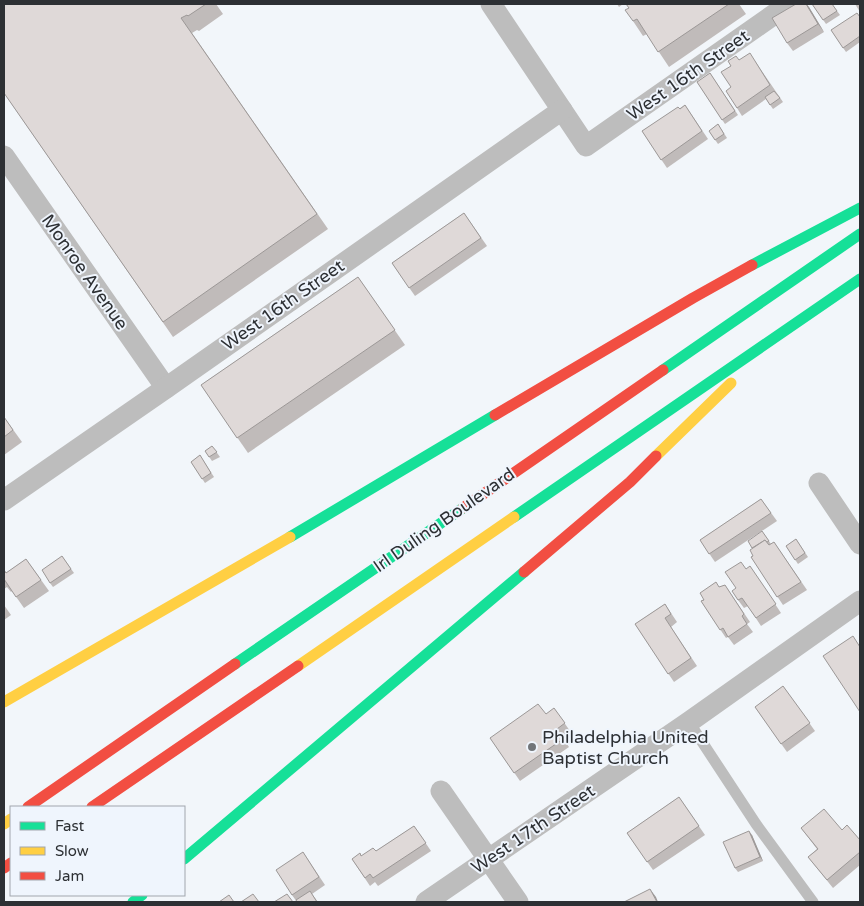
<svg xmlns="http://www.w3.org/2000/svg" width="864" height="906" font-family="'Varela Round',sans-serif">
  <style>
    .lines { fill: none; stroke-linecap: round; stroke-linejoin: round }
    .lane { stroke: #bdbdbd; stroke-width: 11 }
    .street { stroke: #bdbdbd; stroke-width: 21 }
    .fast { stroke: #16e098; stroke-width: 11 }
    .slow { stroke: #ffcf43; stroke-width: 11 }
    .jam { stroke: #f24e42; stroke-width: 11 }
    .wall { fill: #c0bbba }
    .shaded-wall { fill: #9c9897 }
    .building { fill: #dfd9d8; stroke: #9c9897 }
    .poi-dot { fill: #727579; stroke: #eff5fd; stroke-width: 2 }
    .labels { text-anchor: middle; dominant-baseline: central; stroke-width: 4; stroke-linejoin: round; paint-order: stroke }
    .street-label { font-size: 18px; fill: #2d3034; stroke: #eff5fd }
    .poi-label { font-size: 18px; fill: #2d3034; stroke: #eff5fd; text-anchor: start }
  </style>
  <rect width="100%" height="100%" fill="#f2f6fa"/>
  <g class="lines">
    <polyline class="lane" points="689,722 756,824 813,902"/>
    <g class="street">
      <polyline points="491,4 586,146 789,4"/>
      <polyline points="4,156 166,388"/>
      <polyline points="819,483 860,544"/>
      <polyline points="4,500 166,388 562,110"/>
      <polyline points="441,791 518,902"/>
      <polyline points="426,902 689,722 860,601"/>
    </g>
    <g class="fast">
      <polyline points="752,265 860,208"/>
      <polyline points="663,370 860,234"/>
      <polyline points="514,517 860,279"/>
      <polyline points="290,537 495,415"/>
      <polyline points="235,664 463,508"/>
      <polyline points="184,859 524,572"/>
      <polyline points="133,902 142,895"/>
    </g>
    <g class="slow">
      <polyline points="656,456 731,383"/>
      <polyline points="298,666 514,517"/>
      <polyline points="4,702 290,537"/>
      <polyline points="4,824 11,819"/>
    </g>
    <g class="jam">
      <polyline points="495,415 693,298 752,265"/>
      <polyline points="463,508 663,370"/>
      <polyline points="524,572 630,482 656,456"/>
      <polyline points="28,807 235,664"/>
      <polyline points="92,807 298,666"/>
      <polyline points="4,868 11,863"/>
    </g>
  </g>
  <g class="wall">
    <polygon points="4,4 216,4 223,14 199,31 197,30 192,33 328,229 173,337 4,93"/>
    <polygon points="617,4 623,4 619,7"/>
    <polygon points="626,4 739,4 746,14 669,67 647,34 643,36 633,21 629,8"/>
    <polygon points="796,4 807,4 824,32 793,51 787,43"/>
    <polygon points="812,4 832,4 840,15 826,24"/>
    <polygon points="855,4 860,4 860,12"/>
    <polygon points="860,17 860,42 846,52 831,30"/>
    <polygon points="739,60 755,61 783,102 773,109 766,99 742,116 737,108 731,87"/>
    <polygon points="710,73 738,115 725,124 697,82"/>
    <polygon points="685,105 708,139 667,168 642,131"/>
    <polygon points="718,124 727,138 718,144 709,131"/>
    <polygon points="464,213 487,246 415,296 392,263"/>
    <polygon points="358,277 405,345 248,453 201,385"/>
    <polygon points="4,417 22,442 4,455"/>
    <polygon points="212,446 220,457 212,461 205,451"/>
    <polygon points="200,455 214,477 205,483 191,462"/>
    <polygon points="761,499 777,521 715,562 700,540"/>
    <polygon points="762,531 771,544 774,542 807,590 783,605 751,557 753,556 752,548"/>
    <polygon points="796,539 808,557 798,564 786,546"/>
    <polygon points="62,556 74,573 53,587 50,583"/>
    <polygon points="26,559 49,591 24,608 12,591 11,592 7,587 4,589 4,569 6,573"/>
    <polygon points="750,566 781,613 761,626 748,606 744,608 738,600 736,588 746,569"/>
    <polygon points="725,585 750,622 747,624 753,632 734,645 728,637 726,638 701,601 719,587"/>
    <polygon points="665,604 677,622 671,627 697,666 674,682 635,624"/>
    <polygon points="4,605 11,615 4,620"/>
    <polygon points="783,686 815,731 787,752 755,707"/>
    <polygon points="554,708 570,731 562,737 569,747 520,781 490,738 546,714"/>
    <polygon points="679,797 705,835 653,870 627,833"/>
    <polygon points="414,826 431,851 378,886 375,882 370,886 352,859 376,851"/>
    <polygon points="801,828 842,830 860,840 860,865 833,888 808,857 817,849"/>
    <polygon points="752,835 763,861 738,872 735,868"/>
    <polygon points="303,852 325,885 312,894 318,902 297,902 292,895"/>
  </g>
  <g class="shaded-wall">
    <polygon points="806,4 809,7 824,32 818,24"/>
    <polygon points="749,831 752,835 763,861 760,857"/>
    <polygon points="650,889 656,897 658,902 657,902"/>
  </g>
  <g class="building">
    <polygon points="4,4 206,4 188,16 187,15 181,18 317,214 163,322 4,93"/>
    <polygon points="626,4 729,4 658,52 637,19 633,21 625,10 629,8"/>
    <polygon points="796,4 806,4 818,24 787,43 772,18"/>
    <polygon points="812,4 832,4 837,11 823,20"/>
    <polygon points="857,13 860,17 860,36 843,48 831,30"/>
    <polygon points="750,53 770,85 737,108 726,91 731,87 721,72 731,66 728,61 736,56 739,60"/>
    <polygon points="710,73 735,111 722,120 697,82"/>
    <polygon points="774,91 780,98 770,105 765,97"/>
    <polygon points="685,105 702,131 661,160 642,131 678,107 680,109"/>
    <polygon points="718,124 724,134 715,140 709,131"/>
    <polygon points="464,213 481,238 409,288 392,263"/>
    <polygon points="358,277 395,330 237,438 201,385"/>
    <polygon points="4,417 13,430 4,437"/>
    <polygon points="212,446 217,452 209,457 205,451"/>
    <polygon points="200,455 211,473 202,479 191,462"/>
    <polygon points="761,499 771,513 709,554 700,540"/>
    <polygon points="762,531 769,541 767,542 765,540 752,548 748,541"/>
    <polygon points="796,539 805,553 795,560 786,546"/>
    <polygon points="765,540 769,545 774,542 801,582 777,597 751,557 753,556 750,550"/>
    <polygon points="62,556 71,569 50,583 42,570"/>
    <polygon points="26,559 41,580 16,597 4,579 4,570 6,573"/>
    <polygon points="741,562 746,569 750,566 776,604 756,618 742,598 738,600 732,591 736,588 725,572"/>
    <polygon points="716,582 719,587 725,585 744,614 742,616 747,624 728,637 723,628 720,630 701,601 704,600 700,593"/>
    <polygon points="665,604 671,614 665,618 691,658 668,674 635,624"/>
    <polygon points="853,636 860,647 860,712 823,656"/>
    <polygon points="783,686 810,723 781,744 755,707"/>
    <polygon points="538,704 546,714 554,708 565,723 557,729 563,739 514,773 490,738"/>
    <polygon points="679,797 699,826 647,862 627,833"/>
    <polygon points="824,809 842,830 847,825 860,840 860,852 827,880 808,857 818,849 801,828"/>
    <polygon points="414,826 426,843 373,878 370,874 365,878 352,859 360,853 361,856 373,848 376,851"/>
    <polygon points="749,831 760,857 735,868 723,842"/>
    <polygon points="303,852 319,877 292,895 276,870"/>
    <polygon points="650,889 657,902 624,902"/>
    <polygon points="310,891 317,902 297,902 296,900"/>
    <polygon points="253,894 259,902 241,902"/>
    <polygon points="287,894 293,902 274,902"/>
    <polygon points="229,895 234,902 219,902"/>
  </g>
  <circle class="poi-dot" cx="532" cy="747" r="5"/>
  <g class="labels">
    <g class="street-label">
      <text transform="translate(688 75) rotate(-35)">West 16th Street</text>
      <text transform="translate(85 272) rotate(55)">Monroe Avenue</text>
      <text transform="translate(283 305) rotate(-35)">West 16th Street</text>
      <text transform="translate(444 520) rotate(-35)">Irl Duling Boulevard</text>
      <text transform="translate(533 829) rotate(-34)">West 17th Street</text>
    </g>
    <g class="poi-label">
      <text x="542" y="737">Philadelphia United<tspan x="542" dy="21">Baptist Church</tspan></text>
    </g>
  </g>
  <rect width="864" height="906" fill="none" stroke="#2d3034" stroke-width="10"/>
  <rect x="10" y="806" width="175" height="90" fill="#eff5fd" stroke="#a1a6ad"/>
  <rect x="20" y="822" width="25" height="8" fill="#16e098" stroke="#a1a6ad"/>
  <text x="55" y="831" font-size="15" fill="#2d3034">Fast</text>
  <rect x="20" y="847" width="25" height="8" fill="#ffcf43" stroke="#a1a6ad"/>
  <text x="55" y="856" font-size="15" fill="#2d3034">Slow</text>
  <rect x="20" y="872" width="25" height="8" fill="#f24e42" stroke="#a1a6ad"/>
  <text x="55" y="881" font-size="15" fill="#2d3034">Jam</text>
</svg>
